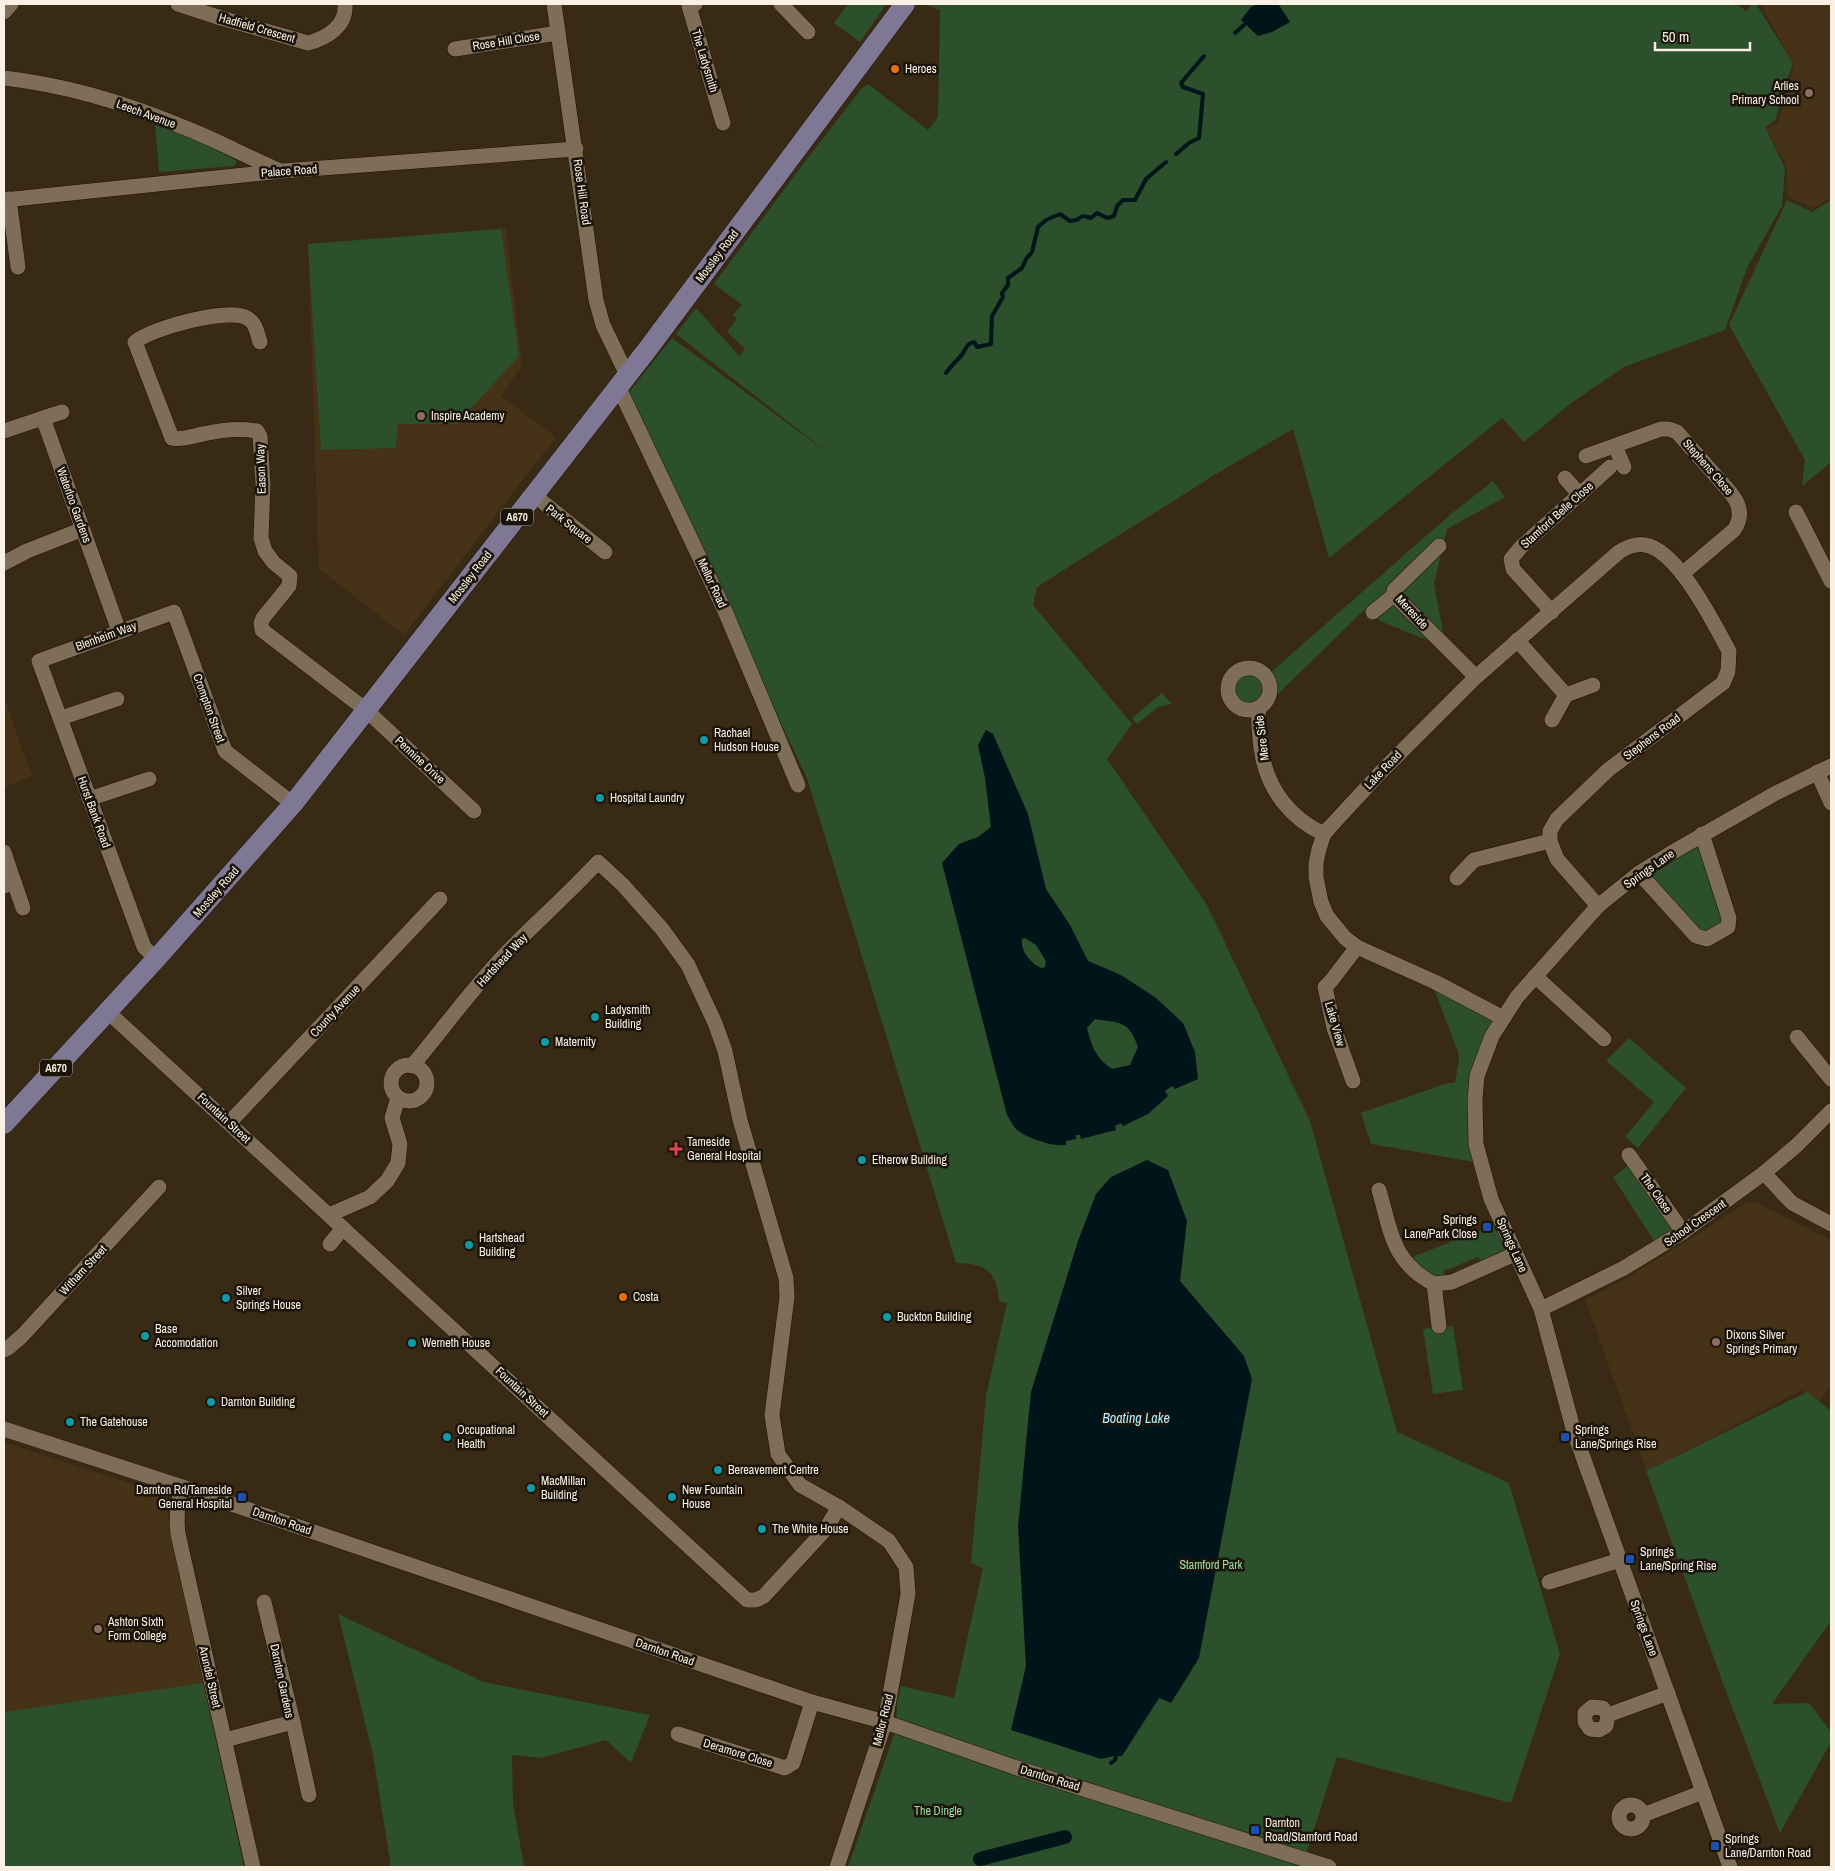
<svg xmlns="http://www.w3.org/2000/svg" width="1835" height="1871" font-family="'Archivo Narrow',sans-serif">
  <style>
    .built { fill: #453217 }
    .green { fill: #2c4f2c }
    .water { fill: #00151a; fill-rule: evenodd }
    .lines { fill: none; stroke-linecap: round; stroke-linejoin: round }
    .stream { stroke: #00151a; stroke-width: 4 }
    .canal { stroke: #00151a; stroke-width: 14 }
    .minor-casing { stroke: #1f1201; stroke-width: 16 }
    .major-casing { stroke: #1f1201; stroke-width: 21 }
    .minor { stroke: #7e6d57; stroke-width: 15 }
    .major { stroke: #7e7895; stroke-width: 20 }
    .food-dot { fill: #e8710a; stroke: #1a140b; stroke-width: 2 }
    .education-dot { fill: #8d6e63; stroke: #1a140b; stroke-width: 2 }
    .culture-dot { fill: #0f9aa8; stroke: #1a140b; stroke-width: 2 }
    .health-dot { fill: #e0444e; stroke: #1a140b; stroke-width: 2 }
    .transit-dot { fill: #1a4fb4; stroke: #1a140b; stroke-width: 2 }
    .labels { text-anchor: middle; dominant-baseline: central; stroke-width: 5; stroke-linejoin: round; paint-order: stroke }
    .shield { fill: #1a140b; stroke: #b7aea3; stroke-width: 1 }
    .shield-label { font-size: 11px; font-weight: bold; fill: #faf0e4 }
    .street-label { font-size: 12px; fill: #faf0e4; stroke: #1a140b }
    .poi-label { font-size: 12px; fill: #faf0e4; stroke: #1a140b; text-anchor: start }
    .park-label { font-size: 12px; fill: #9fe09f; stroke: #1a140b }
    .water-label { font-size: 14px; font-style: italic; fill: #b0f0ff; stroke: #1a140b }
  </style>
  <rect width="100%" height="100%" fill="#392a15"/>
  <g class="built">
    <polygon points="1763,4 1831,4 1831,197 1814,208 1788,197 1786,165 1766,129 1778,123 1794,64 1761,6"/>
    <polygon points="506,228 522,366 501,396 556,437 404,635 319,569 308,244"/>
    <polygon points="4,697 32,776 4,787"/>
    <polygon points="1750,1202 1757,1203 1831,1240 1831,1385 1819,1402 1802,1390 1647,1471 1585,1300 1621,1281 1703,1231 1742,1205"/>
    <polygon points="4,1442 168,1496 166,1507 244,1867 4,1867"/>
  </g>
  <g class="green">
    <polygon points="848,4 885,4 883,9 860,42 834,23"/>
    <path d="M925,4H1737L1746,11L1752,4H1756L1793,63L1775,121L1765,127L1785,168L1782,206L1747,268L1725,330L1624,367L1570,404L1524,442L1502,418L1329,558L1293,429L1216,474L1037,587L1033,605L1132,724L1107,759L1207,905L1310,1121L1397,1432L1509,1483L1560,1654L1511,1803L1337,1757L1302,1867H848L896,1729L897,1701L901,1686L954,1698L983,1568L971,1563L986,1396L1007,1303L999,1301C996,1270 986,1264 956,1263L807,778L625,397L672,338L832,456L676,334L696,308L739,356L745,349L727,332L737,318L733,315L742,305L714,284L797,172L862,88L868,84L928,130L938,117L940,10Z"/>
    <polygon points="155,123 188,136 237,161 234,166 159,172"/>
    <polygon points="1787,200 1812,212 1831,200 1831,462 1802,486 1805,460 1729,325"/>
    <polygon points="501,229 519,356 457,424 398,424 396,448 321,450 308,244"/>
    <path d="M1493,481L1505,497L1447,529L1434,584L1443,632L1434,643L1380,621L1373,612L1364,610L1279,693C1275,694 1270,695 1268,697C1263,702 1261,707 1253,709C1248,710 1242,709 1238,706C1213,691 1239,651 1267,678L1271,672L1451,514Z"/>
    <polygon points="1162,693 1172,704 1158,707 1137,724 1132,718"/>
    <polygon points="1702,834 1729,918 1707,939 1639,873"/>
    <polygon points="1434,989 1503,1018 1477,1076 1480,1163 1371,1144 1361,1113 1448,1083 1455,1083 1459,1060 1458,1052"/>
    <polygon points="1629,1038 1686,1088 1638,1148 1625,1137 1654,1102 1606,1061"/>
    <polygon points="1634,1161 1683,1232 1655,1250 1654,1241 1613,1177"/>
    <polygon points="1501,1222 1515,1254 1487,1268 1478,1257 1444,1271 1446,1283 1405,1260"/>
    <polygon points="1439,1326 1453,1326 1463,1390 1433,1394 1423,1329"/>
    <polygon points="1807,1392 1831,1411 1831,1621 1772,1704 1809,1703 1831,1732 1831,1742 1780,1833 1724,1686 1646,1471"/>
    <polygon points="338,1614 484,1682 650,1715 631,1763 606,1740 541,1758 512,1755 513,1803 524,1867 391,1867 373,1755"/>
    <polygon points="203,1683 244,1867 4,1867 4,1712"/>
  </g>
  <g class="water">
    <polygon points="1257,4 1279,5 1290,22 1272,32 1258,36 1241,20 1251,7"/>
    <path d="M986,730L993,734L1028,814L1046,889L1070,925L1088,961L1121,975L1156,998L1183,1023L1195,1052L1198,1079L1175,1089L1172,1086L1165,1091L1168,1096L1148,1114L1123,1126L1121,1123L1115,1126L1116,1130L1081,1139L1080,1135H1076V1139L1066,1141V1145C1053,1147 1026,1138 1016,1129C1012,1125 1010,1119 1007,1115L942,863L959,844L978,837L991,827L985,778L978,745ZM1025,938L1036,945L1046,961L1045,967L1041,968C1031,963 1020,951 1022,939ZM1095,1019C1119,1023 1129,1020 1138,1047L1130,1065L1112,1069C1095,1057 1092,1047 1087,1028Z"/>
    <polygon points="1147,1160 1168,1170 1187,1221 1180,1281 1244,1356 1252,1379 1199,1658 1171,1703 1159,1698 1122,1756 1114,1756 1101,1759 1011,1730 1026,1666 1018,1526 1031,1392 1078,1241 1096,1194 1111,1177"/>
  </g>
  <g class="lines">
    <g class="stream">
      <polyline points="1235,33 1245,24"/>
      <polyline points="1176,154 1189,143 1199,138 1203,94 1183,87 1181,83 1204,56"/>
      <path d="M946,373C951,366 955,362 960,357C966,351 965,344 974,342L977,347L991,344L992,316L1003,297L1002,293L1008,285V278L1022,268L1026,259L1032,252L1038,227L1046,220L1060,214L1070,221L1077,220C1082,215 1085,216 1091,218L1097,213L1107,218L1114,216L1117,206L1123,200H1135L1146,179L1166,162"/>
      <polyline points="1111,1763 1115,1760 1116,1756"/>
    </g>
    <polyline class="canal" points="980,1859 1065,1837"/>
    <defs>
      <g id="minor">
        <path d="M178,4L221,18L308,43C327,38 347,26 345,4"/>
        <polyline points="554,4 596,300 603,325 627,375"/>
        <polyline points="695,4 689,6 723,123"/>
        <polyline points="781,4 808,32"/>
        <polyline points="4,12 11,4"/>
        <polyline points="455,49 558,33"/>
        <path d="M4,78C67,85 129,104 188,129C218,141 248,157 278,170"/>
        <polyline points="9,199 18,267"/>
        <polyline points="4,200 282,171 576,149"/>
        <path d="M260,342C257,333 256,323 247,318C228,307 152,328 135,342L172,438C184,440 192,436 203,434C220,430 240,428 257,431L260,436L263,484L261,538L265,551L274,563L290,576L289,586L263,618L261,623L262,630L366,710L474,811"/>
        <polyline points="618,386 725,611 798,785"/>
        <polyline points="43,418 62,412"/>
        <polyline points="4,431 43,418 119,631"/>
        <polyline points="1615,446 1624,467"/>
        <path d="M1586,456L1661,429H1669L1677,432L1730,492C1740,504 1743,517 1734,530L1682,574"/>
        <polyline points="1565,478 1580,495"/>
        <polyline points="534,495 605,552"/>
        <polyline points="1796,512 1831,581"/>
        <polyline points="1439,546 1394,590 1394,595 1476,677"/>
        <polyline points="4,563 27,551 83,529"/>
        <polyline points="1373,612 1394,595"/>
        <polyline points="1552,612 1513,569 1511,559 1521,547 1610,467"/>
        <polyline points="1517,640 1566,695"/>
        <circle cx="1249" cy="689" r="21"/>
        <path d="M1258,708C1259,723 1259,739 1262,754C1268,790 1291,819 1324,834"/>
        <polyline points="61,718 117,699"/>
        <polyline points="1552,720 1566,695 1593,685"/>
        <polyline points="1817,772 1831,803"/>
        <polyline points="89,799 149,779"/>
        <polyline points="4,852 14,882 4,886"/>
        <polyline points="1639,873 1696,936 1707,939 1728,927 1729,918 1702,834"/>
        <polyline points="1457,878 1474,860 1550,841"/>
        <polyline points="14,882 23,908"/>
        <polyline points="156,959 144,947 39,661 174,612 225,751 293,804"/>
        <polyline points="1535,976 1604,1039"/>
        <polyline points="108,1012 747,1600 756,1600 764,1596 825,1530 839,1507"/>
        <path d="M1503,1018L1435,982L1357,947L1345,938L1327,916L1321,902L1316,877V863L1319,849L1324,834L1330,827L1379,774L1476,677L1619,552C1627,547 1636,543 1645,545C1678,550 1714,624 1729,651L1728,671L1723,683L1608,770L1557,819L1550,831V841L1557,859L1598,906"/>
        <polyline points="1797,1037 1831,1079"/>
        <circle cx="409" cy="1083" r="18"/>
        <path d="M412,1066C445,1027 475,984 511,948C540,919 570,892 598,862L623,885L662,929L688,965L715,1023L725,1051L740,1120L786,1278L787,1297L772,1415L778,1454L800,1485L839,1507L889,1541L906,1567L908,1594L885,1722L837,1867"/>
        <polyline points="1353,1081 1334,1028 1325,987 1331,981 1357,947"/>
        <polyline points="229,1123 440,899"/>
        <polyline points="1629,1155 1683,1232"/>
        <polyline points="1764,1173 1792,1203 1831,1224"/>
        <path d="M1379,1190C1391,1232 1392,1262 1434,1284"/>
        <polyline points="329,1215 370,1197 387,1181 398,1163 400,1144 392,1118 398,1098"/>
        <polyline points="330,1244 343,1228"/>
        <polyline points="1541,1309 1624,1268 1683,1232 1764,1173 1796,1146 1831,1111"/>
        <polyline points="1439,1326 1434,1284 1452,1282 1515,1254"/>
        <polyline points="4,1350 8,1348 22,1336 159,1187"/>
        <polyline points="4,1429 182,1487 812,1702 885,1722 1014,1767 1329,1867"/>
        <path d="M182,1487C177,1503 176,1516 178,1534L253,1867"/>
        <polyline points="1549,1582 1620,1560"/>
        <polyline points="1608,1715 1603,1708 1592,1707 1585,1713 1585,1722 1590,1729 1599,1730 1606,1726 1608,1715 1668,1693"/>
        <polyline points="293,1722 309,1795"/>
        <polyline points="678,1734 785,1768 793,1763 812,1702"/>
        <polyline points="225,1740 293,1722 264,1602"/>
        <circle cx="1631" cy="1817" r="12"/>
        <polyline points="1643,1815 1703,1792"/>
        <polyline points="1730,1867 1574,1432 1541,1309 1491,1199 1476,1144 1475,1100 1477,1076 1492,1036 1517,997 1598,906 1639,873 1671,853 1776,793 1831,766"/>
      </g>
      <polyline id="major" points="4,1124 156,959 293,804 647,350 905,4"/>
    </defs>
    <use href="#minor" class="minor-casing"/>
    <use href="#major" class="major-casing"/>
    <use href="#minor" class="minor"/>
    <use href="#major" class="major"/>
  </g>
  <g class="food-dot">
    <circle cx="895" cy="69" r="5"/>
    <circle cx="623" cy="1297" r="5"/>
  </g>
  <g class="education-dot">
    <circle cx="1809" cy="93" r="5"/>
    <circle cx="421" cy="416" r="5"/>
    <circle cx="1716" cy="1342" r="5"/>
    <circle cx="98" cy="1629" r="5"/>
  </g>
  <g class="culture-dot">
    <circle cx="704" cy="740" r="5"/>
    <circle cx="600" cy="798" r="5"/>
    <circle cx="595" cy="1017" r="5"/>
    <circle cx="545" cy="1042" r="5"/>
    <circle cx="862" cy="1160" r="5"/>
    <circle cx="469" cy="1245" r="5"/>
    <circle cx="226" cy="1298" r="5"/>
    <circle cx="887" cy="1317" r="5"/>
    <circle cx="145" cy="1336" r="5"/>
    <circle cx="412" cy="1343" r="5"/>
    <circle cx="211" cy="1402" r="5"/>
    <circle cx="70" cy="1422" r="5"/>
    <circle cx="447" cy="1437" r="5"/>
    <circle cx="718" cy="1470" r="5"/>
    <circle cx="531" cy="1488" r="5"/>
    <circle cx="672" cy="1497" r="5"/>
    <circle cx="762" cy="1529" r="5"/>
  </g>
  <path class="health-dot" d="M673.5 1141.5h5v5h5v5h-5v5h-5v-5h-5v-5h5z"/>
  <g class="transit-dot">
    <rect x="1482" y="1222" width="10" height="10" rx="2.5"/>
    <rect x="1560" y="1432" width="10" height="10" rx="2.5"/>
    <rect x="237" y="1492" width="10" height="10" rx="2.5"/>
    <rect x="1625" y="1554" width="10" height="10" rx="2.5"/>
    <rect x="1250" y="1825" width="10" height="10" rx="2.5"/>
    <rect x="1710" y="1841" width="10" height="10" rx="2.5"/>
  </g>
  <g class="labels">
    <g class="shield">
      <rect x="501" y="508.5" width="32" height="17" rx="4"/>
      <rect x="40" y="1059.5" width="32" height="17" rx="4"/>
    </g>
    <g class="shield-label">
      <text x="517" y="517">A670</text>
      <text x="56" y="1068">A670</text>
    </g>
    <g class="street-label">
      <text transform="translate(257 28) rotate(16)">Hadfield Crescent</text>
      <text transform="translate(506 41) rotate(-9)">Rose Hill Close</text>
      <text transform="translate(705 61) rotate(73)">The Ladysmith</text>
      <text transform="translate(146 114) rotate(20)">Leech Avenue</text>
      <text transform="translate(289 171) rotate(-4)">Palace Road</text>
      <text transform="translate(582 192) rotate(82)">Rose Hill Road</text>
      <text transform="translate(717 256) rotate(-53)">Mossley Road</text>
      <text transform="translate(1708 467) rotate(49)">Stephens Close</text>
      <text transform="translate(261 469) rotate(-92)">Eason Way</text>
      <text transform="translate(74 505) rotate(70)">Waterloo Gardens</text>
      <text transform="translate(1557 515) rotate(-42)">Stamford Belle Close</text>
      <text transform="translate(569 524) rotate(38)">Park Square</text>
      <text transform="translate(470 577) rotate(-52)">Mossley Road</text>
      <text transform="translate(712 583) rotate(65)">Mellor Road</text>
      <text transform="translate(1412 612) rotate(47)">Mereside</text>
      <text transform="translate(106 636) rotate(-20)">Blenheim Way</text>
      <text transform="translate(209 708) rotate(70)">Crompton Street</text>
      <text transform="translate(1652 737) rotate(-37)">Stephens Road</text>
      <text transform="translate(1262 738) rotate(-97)">Mere Side</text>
      <text transform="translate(420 760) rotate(43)">Pennine Drive</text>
      <text transform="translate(1383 770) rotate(-46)">Lake Road</text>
      <text transform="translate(94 812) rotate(70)">Hurst Bank Road</text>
      <text transform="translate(1649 869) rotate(-35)">Springs Lane</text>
      <text transform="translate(216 892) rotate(-49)">Mossley Road</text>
      <text transform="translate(502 960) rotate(-47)">Hartshead Way</text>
      <text transform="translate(335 1011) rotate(-47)">County Avenue</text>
      <text transform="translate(1335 1024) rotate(74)">Lake View</text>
      <text transform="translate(224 1118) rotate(43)">Fountain Street</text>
      <text transform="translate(1656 1193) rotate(55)">The Close</text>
      <text transform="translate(1695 1223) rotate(-35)">School Crescent</text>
      <text transform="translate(1512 1245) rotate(66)">Springs Lane</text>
      <text transform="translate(83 1270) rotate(-47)">Witham Street</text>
      <text transform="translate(522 1392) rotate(43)">Fountain Street</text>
      <text transform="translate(282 1521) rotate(19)">Darnton Road</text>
      <text transform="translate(1644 1628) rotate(70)">Springs Lane</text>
      <text transform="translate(665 1652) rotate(19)">Darnton Road</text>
      <text transform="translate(210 1677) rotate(77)">Arundel Street</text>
      <text transform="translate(282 1681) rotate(78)">Darnton Gardens</text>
      <text transform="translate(883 1720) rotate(-76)">Mellor Road</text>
      <text transform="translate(738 1753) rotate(17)">Deramore Close</text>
      <text transform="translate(1050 1778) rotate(17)">Darnton Road</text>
    </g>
    <g class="poi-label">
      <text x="905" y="69">Heroes</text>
      <text x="1799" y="86" text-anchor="end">Arlies<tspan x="1799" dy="14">Primary School</tspan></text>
      <text x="431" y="416">Inspire Academy</text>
      <text x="714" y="733">Rachael<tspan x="714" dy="14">Hudson House</tspan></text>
      <text x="610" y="798">Hospital Laundry</text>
      <text x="605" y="1010">Ladysmith<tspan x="605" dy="14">Building</tspan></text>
      <text x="555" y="1042">Maternity</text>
      <text x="687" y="1142">Tameside<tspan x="687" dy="14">General Hospital</tspan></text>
      <text x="872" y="1160">Etherow Building</text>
      <text x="1477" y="1220" text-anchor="end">Springs<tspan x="1477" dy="14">Lane/Park Close</tspan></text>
      <text x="479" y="1238">Hartshead<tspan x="479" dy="14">Building</tspan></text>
      <text x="236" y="1291">Silver<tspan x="236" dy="14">Springs House</tspan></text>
      <text x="633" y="1297">Costa</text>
      <text x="897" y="1317">Buckton Building</text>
      <text x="155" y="1329">Base<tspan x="155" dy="14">Accomodation</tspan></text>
      <text x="1726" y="1335">Dixons Silver<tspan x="1726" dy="14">Springs Primary</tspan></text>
      <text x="422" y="1343">Werneth House</text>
      <text x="221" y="1402">Darnton Building</text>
      <text x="80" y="1422">The Gatehouse</text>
      <text x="457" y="1430">Occupational<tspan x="457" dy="14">Health</tspan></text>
      <text x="1575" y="1430">Springs<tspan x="1575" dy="14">Lane/Springs Rise</tspan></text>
      <text x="728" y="1470">Bereavement Centre</text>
      <text x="541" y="1481">MacMillan<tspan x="541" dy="14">Building</tspan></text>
      <text x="232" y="1490" text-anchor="end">Darnton Rd/Tameside<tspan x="232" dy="14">General Hospital</tspan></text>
      <text x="682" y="1490">New Fountain<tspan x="682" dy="14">House</tspan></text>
      <text x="772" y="1529">The White House</text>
      <text x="1640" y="1552">Springs<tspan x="1640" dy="14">Lane/Spring Rise</tspan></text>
      <text x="108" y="1622">Ashton Sixth<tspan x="108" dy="14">Form College</tspan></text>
      <text x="1265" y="1823">Darnton<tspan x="1265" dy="14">Road/Stamford Road</tspan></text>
      <text x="1725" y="1839">Springs<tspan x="1725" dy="14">Lane/Darnton Road</tspan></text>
    </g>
    <g class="park-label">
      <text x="1211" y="1565">Stamford Park</text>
      <text x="938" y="1811">The Dingle</text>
    </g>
    <g class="water-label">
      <text x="1136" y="1418">Boating Lake</text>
    </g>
  </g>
  <rect width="1835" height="1871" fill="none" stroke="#faf0e4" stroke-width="10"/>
  <path d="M1655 42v8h95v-8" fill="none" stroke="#faf0e4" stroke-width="2.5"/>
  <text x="1662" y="42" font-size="15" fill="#faf0e4" stroke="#1a140b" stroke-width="4" paint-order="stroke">50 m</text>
</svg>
